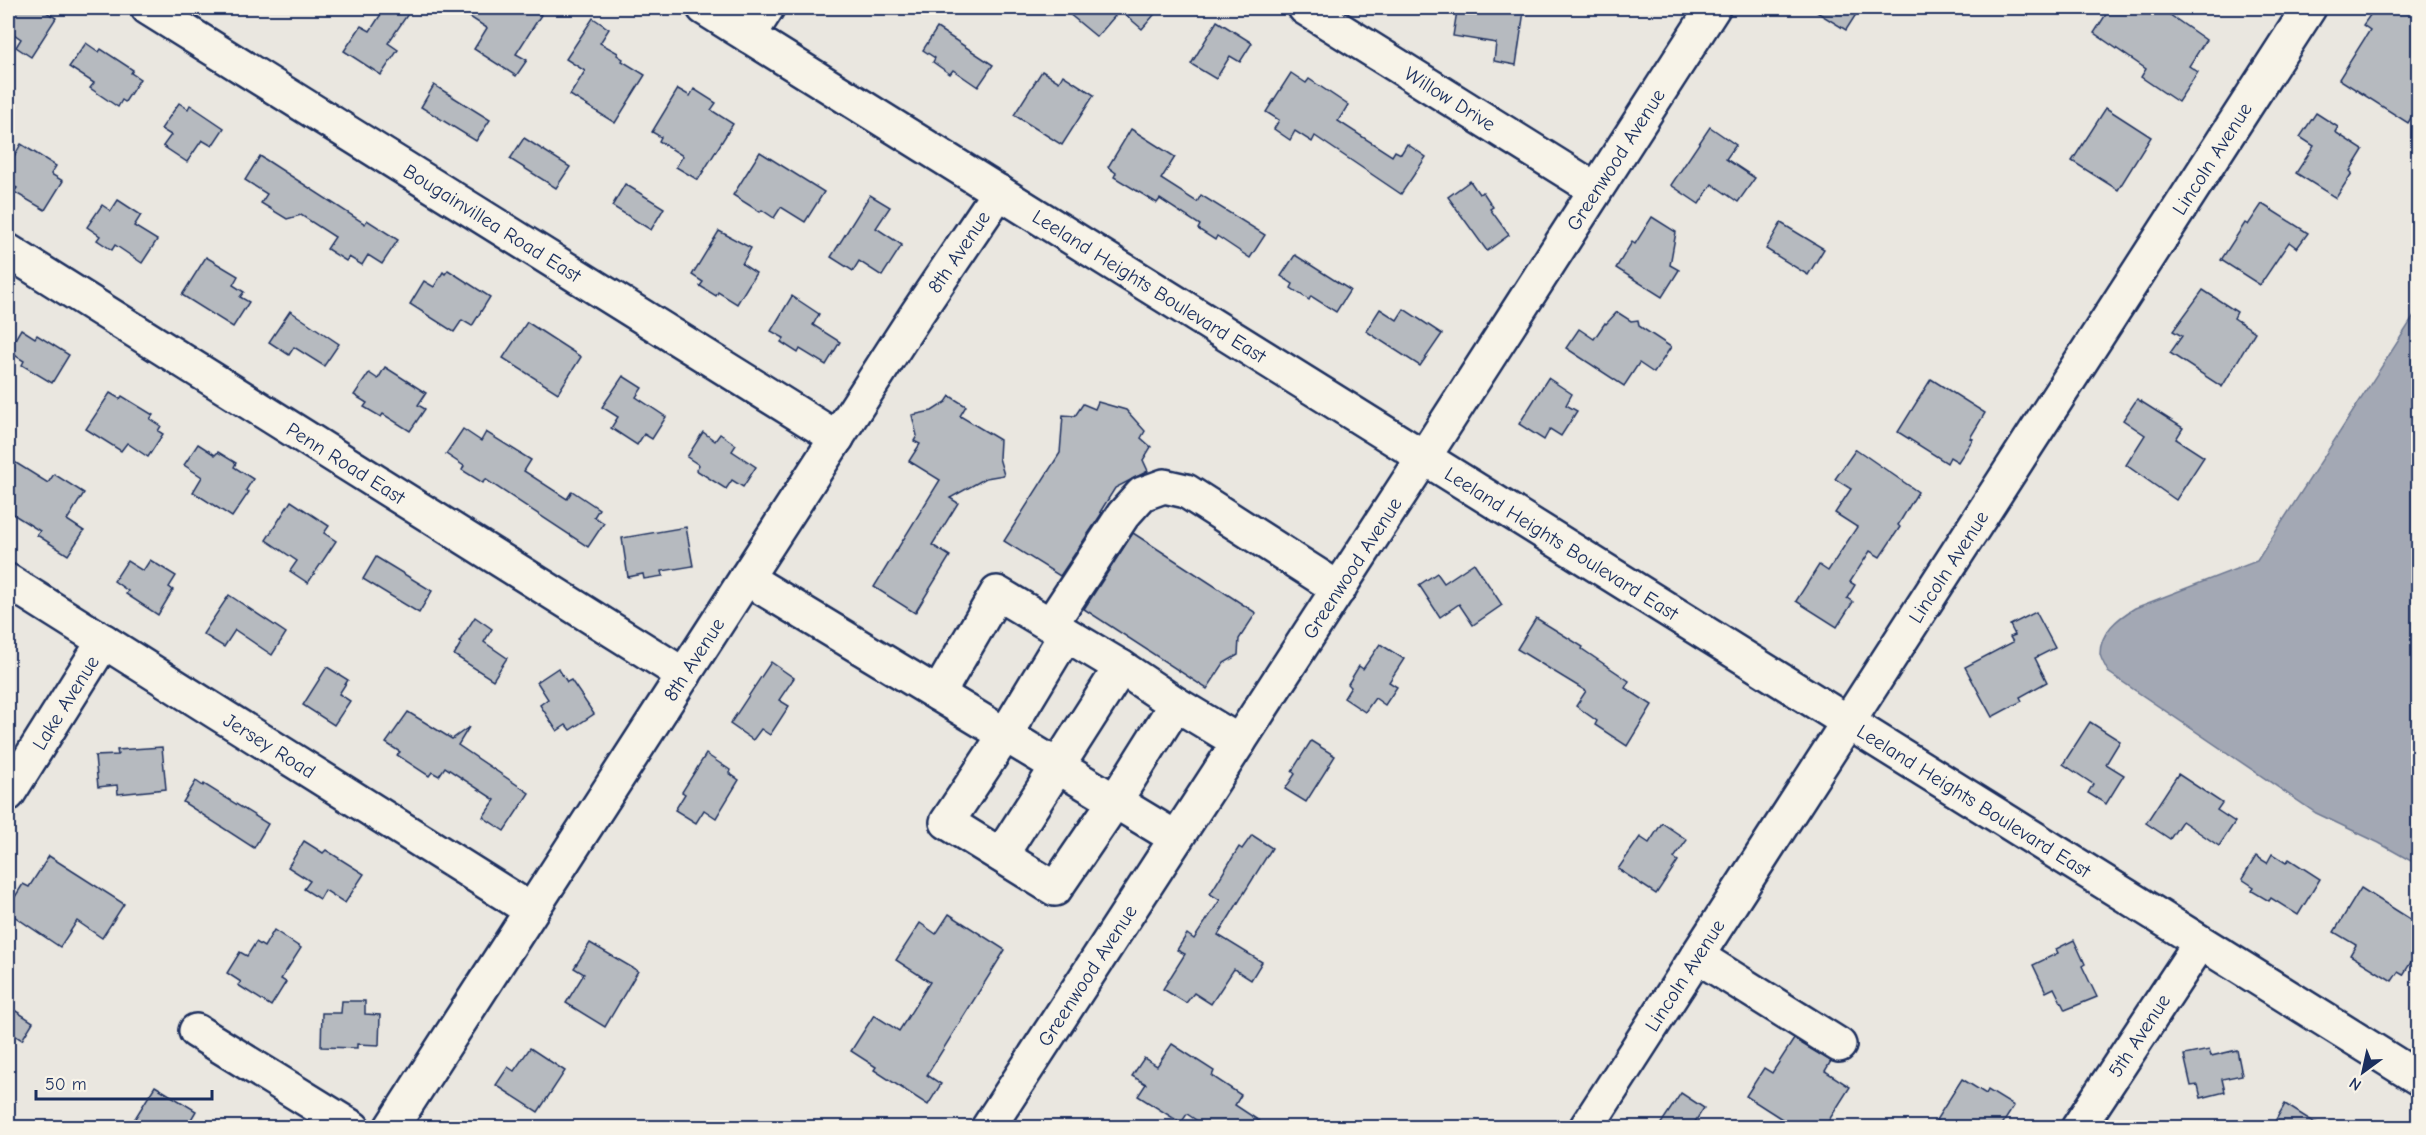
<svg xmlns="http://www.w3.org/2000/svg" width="2426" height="1135" font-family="'Comic Neue',sans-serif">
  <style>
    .water { fill: #a3a8b4; stroke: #6d7892; stroke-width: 1.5 }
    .building { fill: #b6babf; stroke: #1b2f5e; stroke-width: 1.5 }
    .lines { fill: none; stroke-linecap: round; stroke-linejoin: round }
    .minor-casing { stroke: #1b2f5e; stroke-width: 38 }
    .major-casing { stroke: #1b2f5e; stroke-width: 38 }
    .minor { stroke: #f7f3e8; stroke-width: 33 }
    .major { stroke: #f7f3e8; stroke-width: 33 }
    .labels { text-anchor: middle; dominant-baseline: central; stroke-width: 4.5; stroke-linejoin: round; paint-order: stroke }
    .street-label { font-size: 20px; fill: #1b2f5e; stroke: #f7f3e8 }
  </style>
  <rect width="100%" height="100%" fill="#eae7e0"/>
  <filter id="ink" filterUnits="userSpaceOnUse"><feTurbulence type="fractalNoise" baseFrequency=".0167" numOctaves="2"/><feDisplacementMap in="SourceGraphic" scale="12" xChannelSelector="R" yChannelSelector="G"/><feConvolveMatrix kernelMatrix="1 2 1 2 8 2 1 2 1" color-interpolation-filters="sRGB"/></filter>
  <g filter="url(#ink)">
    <path class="water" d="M2418,310V865L2379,843L2316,813L2108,672C2106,667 2101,660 2100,654C2100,632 2118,618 2135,608L2257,561Z"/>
    <g class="building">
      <polygon points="8,8 40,8 56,18 31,57 16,47 21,39 8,30"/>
      <polygon points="385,8 412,8 388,43 398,50 381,75 344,51 361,26 370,31"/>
      <polygon points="456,8 530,8 541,15 516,54 527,60 516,76 474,49 487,28"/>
      <polygon points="1062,8 1160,8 1142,29 1120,10 1097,37"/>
      <polygon points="1476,8 1503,8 1524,11 1516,65 1494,61 1496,43 1453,36 1457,11 1475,14"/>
      <polygon points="1810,8 1860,8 1846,30"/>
      <polygon points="2110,8 2160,8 2206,40 2189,66 2198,72 2178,102 2141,77 2146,69 2094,33"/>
      <polygon points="2375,8 2418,8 2418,106 2408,123 2339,79 2370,30 2363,25"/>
      <polygon points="593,18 609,29 600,43 618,53 617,55 623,59 622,61 645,75 615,123 570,95 585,71 566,59"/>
      <polygon points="1217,21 1252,43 1240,62 1230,56 1216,79 1191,64"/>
      <polygon points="937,28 993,65 978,87 953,70 950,74 933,62 935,58 923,50"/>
      <polygon points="86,43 99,52 101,49 133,70 131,73 140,79 125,102 122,100 118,107 90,88 94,83 69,67"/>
      <polygon points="1042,71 1059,82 1063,75 1094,95 1062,145 1014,115"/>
      <polygon points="1291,73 1306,83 1309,79 1348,105 1338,121 1392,156 1395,151 1401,154 1407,144 1426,157 1401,194 1315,136 1312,142 1295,131 1290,140 1274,129 1279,120 1266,112"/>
      <polygon points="434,85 490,120 476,141 421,107"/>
      <polygon points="678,89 690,96 694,89 716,103 711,110 733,124 698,180 676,167 683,156 659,141 661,137 652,132"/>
      <polygon points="179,103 188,109 190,105 224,128 212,146 202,140 187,162 163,146 171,135 161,129"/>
      <polygon points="2106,108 2151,137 2118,190 2072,161"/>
      <polygon points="2316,113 2338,127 2335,132 2363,150 2350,171 2352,173 2336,198 2296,173 2314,146 2300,137"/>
      <polygon points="1710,127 1736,145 1726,159 1755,178 1738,202 1712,184 1699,204 1671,185"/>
      <polygon points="1131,129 1175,157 1161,179 1197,202 1201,195 1265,235 1250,258 1217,236 1215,240 1198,229 1200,225 1160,199 1157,203 1114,177 1116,173 1108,167"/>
      <polygon points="524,138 570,167 556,188 510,159"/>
      <polygon points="21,144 56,166 51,174 63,181 45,210 14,192 17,188 8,183 8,167"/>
      <polygon points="760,152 824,192 805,222 781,207 774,218 762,210 760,212 733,195"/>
      <polygon points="260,156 365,224 367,220 398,240 382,264 368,255 362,265 349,257 346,261 327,249 335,237 301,215 287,219 261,203 267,194 245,180"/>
      <polygon points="1470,181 1479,194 1483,192 1493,207 1490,209 1509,235 1487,251 1448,197"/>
      <polygon points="625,184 664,208 651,230 612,206"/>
      <polygon points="870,195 890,207 876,228 902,245 882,276 859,261 853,271 831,257"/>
      <polygon points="118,200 141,215 134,226 157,240 142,263 115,245 112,250 97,240 100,236 87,227 102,205 111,211"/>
      <polygon points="2262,204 2308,233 2297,248 2289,242 2260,285 2221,260 2245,223 2248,225"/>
      <polygon points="1652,217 1676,232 1670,265 1679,270 1662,297 1616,268 1632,242 1635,244"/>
      <polygon points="1781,223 1824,249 1808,275 1766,249"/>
      <polygon points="719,231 751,248 742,264 756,273 737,304 718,292 716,296 700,286 703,282 692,275"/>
      <polygon points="1295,255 1350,290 1336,312 1311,296 1309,300 1291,288 1293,284 1281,276"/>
      <polygon points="206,257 238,276 233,285 244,292 240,297 249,302 233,327 182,295"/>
      <polygon points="448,270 490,297 472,326 462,320 454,332 410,304 424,281 434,287 443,272 445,274"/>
      <polygon points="2203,290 2237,312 2234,318 2255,332 2222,387 2170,353 2182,336 2173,331"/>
      <polygon points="792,296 819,314 813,325 840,342 826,365 800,349 798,353 781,342 784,338 771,331"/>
      <polygon points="1380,309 1397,320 1404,309 1442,334 1420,366 1366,331"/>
      <polygon points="290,311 339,344 324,366 294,347 289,355 269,342"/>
      <polygon points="1617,312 1631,321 1638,320 1639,326 1671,347 1654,373 1639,363 1624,386 1566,348 1579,329 1594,339 1605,323 1606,324"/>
      <polygon points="527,322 581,357 558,393 503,358"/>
      <polygon points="21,329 35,338 37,335 69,355 52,383 22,365 24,361 8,351"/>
      <polygon points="385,367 426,393 418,405 425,409 410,431 383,414 381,417 364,407 367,403 354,395 369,373 378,379"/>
      <polygon points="623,376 642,388 636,397 666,417 652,439 644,434 637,445 611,428 618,417 602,407"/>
      <polygon points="1548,378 1572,394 1566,405 1577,411 1561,436 1550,429 1544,440 1519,424"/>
      <polygon points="1931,379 1985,413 1970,438 1973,439 1958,462 1950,457 1947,463 1898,432"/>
      <polygon points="110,393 120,399 122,396 153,415 150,419 161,426 158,431 163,434 148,457 127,443 121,451 86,429"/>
      <polygon points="950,396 966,406 960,416 1000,440 999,458 1004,475 986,478 950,498 958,503 932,545 950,556 915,613 874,587 940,480 909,461 920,444 914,441 917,436 912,415 932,411 946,402"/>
      <polygon points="2137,399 2183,428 2176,439 2204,457 2176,500 2126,465 2145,435 2123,420"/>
      <polygon points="1098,402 1126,410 1145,431 1141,438 1151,447 1143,460 1148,471 1115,488 1100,512 1102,513 1060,576 1004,541 1060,453 1063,415 1075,416 1083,404 1095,409"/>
      <polygon points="463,429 481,441 486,432 531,460 524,471 567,499 572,491 599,509 594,517 604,523 588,547 485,479 483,483 462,470 464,466 446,454"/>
      <polygon points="703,432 715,441 720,434 736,445 732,451 756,467 743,487 732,480 726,489 696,470 699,465 687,457"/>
      <polygon points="198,444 215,455 218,452 236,463 234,467 253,479 246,490 249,492 232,517 193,492 202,477 184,465"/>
      <polygon points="1856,449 1918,492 1898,525 1900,527 1880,557 1870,551 1850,582 1855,585 1847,598 1853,602 1837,627 1796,601 1819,565 1828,571 1857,527 1835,513 1851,489 1835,479"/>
      <polygon points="8,458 48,483 54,474 84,493 67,520 84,531 68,555 37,535 40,531 8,511"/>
      <polygon points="291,501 329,526 324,533 336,541 308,583 290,571 297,561 266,540"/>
      <polygon points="686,527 693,566 662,571 663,576 644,579 643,574 628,577 622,538"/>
      <polygon points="1133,533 1256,613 1239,639 1238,655 1224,663 1207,689 1084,609"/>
      <polygon points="376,557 432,591 419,613 363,579"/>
      <polygon points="150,560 176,576 169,587 173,590 158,615 126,594 128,591 114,581 127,561 143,571"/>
      <polygon points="1474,563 1502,605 1473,625 1459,604 1440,617 1419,585 1437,573 1444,583"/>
      <polygon points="229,595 286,633 272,655 235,630 224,647 203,634"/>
      <polygon points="2036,612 2055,648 2035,658 2047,682 2020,697 2022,701 1992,717 1965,667 2013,642 2010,637 2015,635 2010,625"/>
      <polygon points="475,617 492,629 484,642 507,658 493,680 454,655 461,643 459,642"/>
      <polygon points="1536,618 1583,647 1582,649 1629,681 1625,688 1652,705 1627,746 1595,725 1597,721 1576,706 1586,691 1517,649"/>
      <polygon points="1380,644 1404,659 1389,682 1397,687 1385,705 1375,698 1365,712 1344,698 1351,687 1348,684 1359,666 1363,669"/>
      <polygon points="771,662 794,678 779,700 789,706 770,735 761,729 753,740 730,724"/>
      <polygon points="327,667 348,680 339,694 350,701 334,725 303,705"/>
      <polygon points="558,668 567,682 571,680 594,714 570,730 566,725 557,731 540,705 548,699 537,682"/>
      <polygon points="408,712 452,739 469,727 458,745 529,793 504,831 483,817 495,800 445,767 439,776 432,772 429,776 397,755 400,752 386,743"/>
      <polygon points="2090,722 2120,741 2106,764 2124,775 2106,804 2088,793 2093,784 2063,764"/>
      <polygon points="1311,741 1335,756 1306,802 1285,789 1295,774 1292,771"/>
      <polygon points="162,747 166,789 118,794 117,785 98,787 95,756 118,755 117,750"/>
      <polygon points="706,754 730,770 729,773 739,780 716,818 704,810 696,823 675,810 685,794 682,792"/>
      <polygon points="2178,774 2222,803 2217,810 2235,822 2219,846 2182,821 2170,839 2146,823"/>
      <polygon points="196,781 203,786 204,784 268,824 254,848 183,802"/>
      <polygon points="1662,823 1687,840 1674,858 1678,861 1656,894 1618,869 1640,837 1649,843"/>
      <polygon points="1252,835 1272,848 1218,935 1262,962 1251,980 1234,969 1211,1004 1194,993 1186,1003 1163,989 1185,954 1177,950 1187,934 1194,939 1220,900 1210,894 1239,847 1242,849"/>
      <polygon points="304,841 323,853 326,850 364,874 345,903 325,890 320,899 304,889 310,881 288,867"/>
      <polygon points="2272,854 2286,863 2289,859 2320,879 2298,915 2271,898 2269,901 2252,891 2254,887 2242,879 2256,856 2267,863"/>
      <polygon points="49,856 124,904 102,938 77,921 60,947 8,912 8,908 23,884 29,887"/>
      <polygon points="2361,888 2418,924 2418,951 2403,975 2398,972 2392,981 2350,955 2356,945 2334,932"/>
      <polygon points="949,914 1005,950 927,1075 941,1084 928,1105 874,1070 876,1067 851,1051 874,1015 899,1031 930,982 896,960 920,923 936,934"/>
      <polygon points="274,930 301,948 281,979 286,982 271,1006 238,985 241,982 227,973 240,952 247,956 256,942 264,947"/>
      <polygon points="2074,940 2085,964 2082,966 2097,997 2065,1010 2054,988 2046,992 2033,965 2058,953 2056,949"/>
      <polygon points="590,943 638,971 605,1027 566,1003 584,974 574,968"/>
      <polygon points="342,1001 365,1001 365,1014 380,1015 379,1045 357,1044 357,1048 321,1047 322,1013 341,1013"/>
      <polygon points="8,1006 33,1022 22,1040 8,1031"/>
      <polygon points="1794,1039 1831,1061 1825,1071 1850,1087 1824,1128 1796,1128 1746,1096 1764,1068 1772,1073"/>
      <polygon points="1172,1044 1214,1071 1212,1076 1241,1095 1235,1105 1270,1128 1208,1128 1187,1114 1181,1123 1138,1096 1146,1084 1132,1076 1144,1058 1157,1066"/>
      <polygon points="530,1048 565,1071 538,1112 496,1085 508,1067 514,1071"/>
      <polygon points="2209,1050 2211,1056 2237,1050 2242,1075 2222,1079 2225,1092 2201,1098 2198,1085 2191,1086 2184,1055"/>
      <polygon points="1962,1079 1986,1094 1988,1090 2014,1106 2000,1128 1948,1128 1936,1120"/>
      <polygon points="155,1086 196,1111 186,1128 129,1128"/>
      <polygon points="1681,1093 1704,1108 1691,1128 1658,1128"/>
      <polygon points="2285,1104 2323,1128 2271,1128"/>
    </g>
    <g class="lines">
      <defs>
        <g id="minor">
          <path id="s1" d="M148,8L837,438"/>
          <path id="s2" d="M1305,8L1595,189"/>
          <polyline points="749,36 767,8"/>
          <path id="s3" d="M8,251L684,675"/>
          <polyline points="746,578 1176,838"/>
          <path id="s4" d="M8,581L531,910"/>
          <polyline points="1051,624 1123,515 1142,494 1164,486 1186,491 1339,589"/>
          <polyline points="938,694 997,593 1121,667 1176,704 1115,801 1055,889 947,822 1005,735 1066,634"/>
          <polyline points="1176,704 1239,742"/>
          <path id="s5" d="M8,794L104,641"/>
          <polyline points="1001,855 1121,667"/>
          <polyline points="1697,956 1839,1045"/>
          <polyline points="196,1031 353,1128"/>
          <path id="s6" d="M391,1128L916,315L999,192"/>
          <path id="s7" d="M988,1128L1424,457L1713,8"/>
          <path id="s8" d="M1586,1128L2309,8"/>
          <path id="s9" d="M2078,1128L2200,943"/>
        </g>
        <g id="major">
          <path id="s10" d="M704,8L2418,1078"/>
        </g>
      </defs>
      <use href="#minor" class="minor-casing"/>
      <use href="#major" class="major-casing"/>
      <use href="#minor" class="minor"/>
      <use href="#major" class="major"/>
    </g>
  </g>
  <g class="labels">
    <g class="street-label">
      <text stroke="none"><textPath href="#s2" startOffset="171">Willow Drive</textPath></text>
      <text stroke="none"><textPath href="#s7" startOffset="1154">Greenwood Avenue</textPath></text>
      <text stroke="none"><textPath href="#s8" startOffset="1154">Lincoln Avenue</textPath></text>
      <text stroke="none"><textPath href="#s1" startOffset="406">Bougainvillea Road East</textPath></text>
      <text stroke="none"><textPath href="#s6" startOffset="1044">8th Avenue</textPath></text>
      <text stroke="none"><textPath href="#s10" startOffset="525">Leeland Heights Boulevard East</textPath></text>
      <text stroke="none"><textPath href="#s3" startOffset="399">Penn Road East</textPath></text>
      <text stroke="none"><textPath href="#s10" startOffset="1011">Leeland Heights Boulevard East</textPath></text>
      <text stroke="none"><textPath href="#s7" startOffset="668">Greenwood Avenue</textPath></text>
      <text stroke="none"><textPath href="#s8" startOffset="668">Lincoln Avenue</textPath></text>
      <text stroke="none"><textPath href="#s6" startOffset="558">8th Avenue</textPath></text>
      <text stroke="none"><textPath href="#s5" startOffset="108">Lake Avenue</textPath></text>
      <text stroke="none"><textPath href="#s4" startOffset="309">Jersey Road</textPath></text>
      <text stroke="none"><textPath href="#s10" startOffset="1497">Leeland Heights Boulevard East</textPath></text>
      <text stroke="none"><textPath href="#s7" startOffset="182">Greenwood Avenue</textPath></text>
      <text stroke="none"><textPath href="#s8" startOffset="182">Lincoln Avenue</textPath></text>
      <text stroke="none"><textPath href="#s9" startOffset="111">5th Avenue</textPath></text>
    </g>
  </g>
  <rect width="2426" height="1135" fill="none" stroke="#f7f3e8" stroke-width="30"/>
  <rect x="15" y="15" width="2396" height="1105" fill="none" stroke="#1b2f5e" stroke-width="2" filter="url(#ink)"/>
  <g transform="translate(2363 1072) rotate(213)" stroke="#f7f3e8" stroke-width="4.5" paint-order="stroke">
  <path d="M0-4.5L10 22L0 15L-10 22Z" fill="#1b2f5e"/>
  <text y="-9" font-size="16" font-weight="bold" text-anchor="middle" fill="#1b2f5e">N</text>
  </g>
  <path d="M36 1090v9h176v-9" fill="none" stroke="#1b2f5e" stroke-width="3"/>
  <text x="45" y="1090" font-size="18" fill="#1b2f5e" stroke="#f7f3e8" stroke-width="4.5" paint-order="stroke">50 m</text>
</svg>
